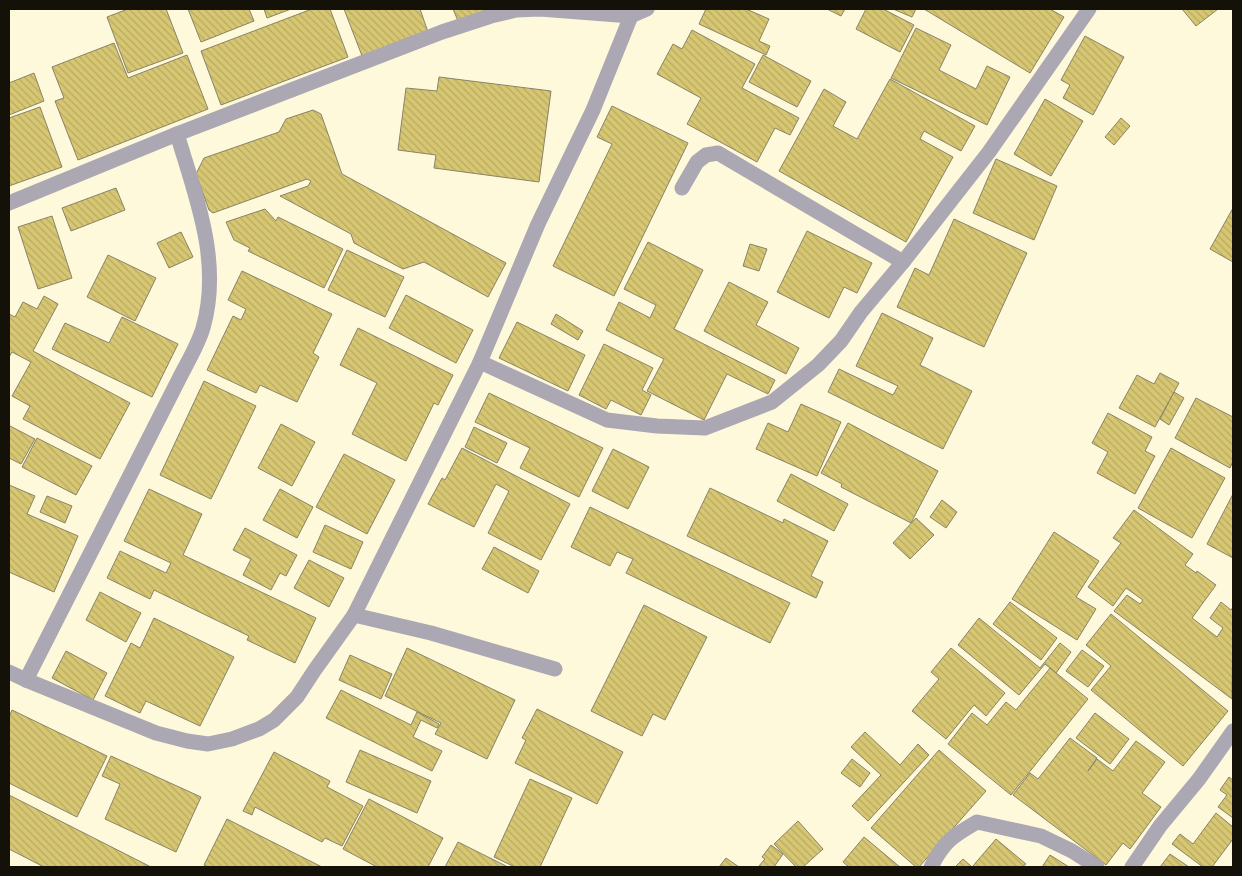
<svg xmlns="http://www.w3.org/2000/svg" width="1242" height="876" font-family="'Asap Condensed',sans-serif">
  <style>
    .building { fill: url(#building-back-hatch); stroke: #888367 }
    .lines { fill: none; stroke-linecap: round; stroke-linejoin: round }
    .minor { stroke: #aba7b3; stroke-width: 15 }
  </style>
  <defs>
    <pattern id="building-back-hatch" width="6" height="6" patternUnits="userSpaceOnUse" patternTransform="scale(1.25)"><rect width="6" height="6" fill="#d7c773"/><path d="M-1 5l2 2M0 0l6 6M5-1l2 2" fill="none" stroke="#b8aa62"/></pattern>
  </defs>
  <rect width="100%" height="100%" fill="#fff9db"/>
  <g class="building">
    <polygon points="128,9 166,9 183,53 128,73 107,17"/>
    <polygon points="188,9 249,9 254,21 201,42"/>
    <polygon points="264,9 291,9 267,18"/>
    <polygon points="312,9 330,9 348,57 221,105 201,51"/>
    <polygon points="344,9 420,9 429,35 364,61"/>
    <polygon points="453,9 489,9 458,21"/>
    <polygon points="706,9 746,9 769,19 759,41 770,46 766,55 699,24"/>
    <polygon points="827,9 845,9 841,16"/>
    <polygon points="866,9 883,9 914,25 900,52 856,29"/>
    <polygon points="893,9 916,9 912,17"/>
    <polygon points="924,9 1050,9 1064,17 1030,73"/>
    <polygon points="1182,9 1218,9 1196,26"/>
    <polygon points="916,28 951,45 939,70 976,89 987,66 1010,77 987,125 891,78"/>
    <polygon points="692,30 755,64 742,88 799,118 790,135 775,128 757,162 687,124 701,98 657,74 673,44 682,49"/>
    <polygon points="1085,36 1124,57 1093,115 1063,98 1070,85 1061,80"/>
    <polygon points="114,43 128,78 187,55 208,109 78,160 55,101 64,98 52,67"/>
    <polygon points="763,55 811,81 797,107 749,82"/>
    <polygon points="34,73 44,101 9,115 9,83"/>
    <polygon points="439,77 551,91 539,182 434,168 436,155 398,150 406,88 437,91"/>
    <polygon points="890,79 975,126 961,151 924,131 920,139 953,157 906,242 779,171 824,89 846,102 833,126 857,139"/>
    <polygon points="1045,99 1083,121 1051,176 1014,154"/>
    <polygon points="612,106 688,143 614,296 553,266 612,144 597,137"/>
    <polygon points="40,107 62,167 9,186 9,118"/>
    <polygon points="313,110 321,114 342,174 506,263 488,297 424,262 403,269 354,243 351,234 280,196 308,186 311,181 307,179 213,213 209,210 196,174 204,158 279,132 286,119"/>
    <polygon points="1121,118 1130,126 1114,145 1105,137"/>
    <polygon points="996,159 1057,186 1034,240 973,213"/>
    <polygon points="116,188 125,210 71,231 62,208"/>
    <polygon points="1233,208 1233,262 1210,249"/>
    <polygon points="265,209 276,221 278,217 343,249 324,288 248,251 250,248 234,240 226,222"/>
    <polygon points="52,216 72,278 38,289 18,227"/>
    <polygon points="954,219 1027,253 984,347 897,307 915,268 929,275"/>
    <polygon points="807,231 872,263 857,293 844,287 829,318 777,292"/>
    <polygon points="181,232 193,257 169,268 157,243"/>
    <polygon points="648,242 703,270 674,329 775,380 768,394 727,374 704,420 647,391 664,359 606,330 619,302 650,318 656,305 624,289"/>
    <polygon points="750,244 767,249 759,271 743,266"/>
    <polygon points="347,250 404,277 385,317 328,290"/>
    <polygon points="108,255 156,278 135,321 87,297"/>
    <polygon points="242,271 332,314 313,353 319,357 297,402 260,385 256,393 207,370 233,316 241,320 246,309 228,300"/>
    <polygon points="729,282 768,302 756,325 799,348 786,374 704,331"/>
    <polygon points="406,295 473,330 456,363 389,328"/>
    <polygon points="44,296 58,304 33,351 130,403 100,459 23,419 30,406 12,396 31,362 12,352 9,357 9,314 15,317 23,302 37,309"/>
    <polygon points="882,313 933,338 920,365 972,391 943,449 828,392 839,369 893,395 898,386 856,366"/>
    <polygon points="556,314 583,331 578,340 551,324"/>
    <polygon points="122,317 178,344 152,397 52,349 65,323 109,343"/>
    <polygon points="517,322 585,355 568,391 499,358"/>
    <polygon points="358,328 453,375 438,405 434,403 406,461 352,434 377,383 340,365"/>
    <polygon points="604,344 653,368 642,390 651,395 641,415 611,400 606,409 579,395"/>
    <polygon points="1160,373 1179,383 1155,427 1119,408 1137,375 1154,384"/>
    <polygon points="204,381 256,406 211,499 160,475"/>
    <polygon points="1174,392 1184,398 1169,425 1160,419"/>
    <polygon points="489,393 603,448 579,497 520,468 530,448 475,422"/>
    <polygon points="1196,398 1233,417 1233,461 1230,468 1175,438"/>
    <polygon points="801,404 841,422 817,476 756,449 768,423 788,432"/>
    <polygon points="1108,413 1152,437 1145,451 1155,456 1135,494 1097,473 1108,452 1092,443"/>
    <polygon points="848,423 938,471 911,523 841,487 842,484 821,473"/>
    <polygon points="281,424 315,442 292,486 258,468"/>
    <polygon points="10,426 35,439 21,464 9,458 9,428"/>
    <polygon points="474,427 507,443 497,463 465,447"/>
    <polygon points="37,438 92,466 76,495 22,467"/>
    <polygon points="462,448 570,504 541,560 488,533 509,491 496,484 474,527 428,504 442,478 445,480"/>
    <polygon points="1171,448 1225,478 1192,538 1138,508"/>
    <polygon points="613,449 649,467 628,509 592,491"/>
    <polygon points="344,454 395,480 367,534 316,507"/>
    <polygon points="791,474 848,504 834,531 777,501"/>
    <polygon points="9,485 35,496 27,514 78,536 54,592 9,572"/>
    <polygon points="710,488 783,523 784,519 828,541 811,576 823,582 816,598 687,536"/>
    <polygon points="149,489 202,514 183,555 316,618 295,663 247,640 249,636 154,590 150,599 107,578 120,551 166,573 171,563 124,541"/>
    <polygon points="280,489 313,507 297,538 263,520"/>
    <polygon points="1233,494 1233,558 1207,544"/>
    <polygon points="47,496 72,506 65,523 40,512"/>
    <polygon points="942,500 957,512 946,528 930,517"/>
    <polygon points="590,507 790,603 770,643 626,573 633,559 617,552 610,566 571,547"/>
    <polygon points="1134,510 1193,554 1185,565 1196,573 1197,571 1216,585 1192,618 1217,637 1223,628 1210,618 1221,602 1231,610 1233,607 1232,699 1114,611 1127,595 1140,604 1143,600 1126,588 1113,606 1088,587 1121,543 1113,538"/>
    <polygon points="916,518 934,535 910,559 893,543"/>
    <polygon points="325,525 363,542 351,569 313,552"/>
    <polygon points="245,528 297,555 286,576 280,573 271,590 243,575 251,559 233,550"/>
    <polygon points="1054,532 1099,561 1076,597 1096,609 1077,640 1012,599"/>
    <polygon points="494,547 539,571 528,593 482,569"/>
    <polygon points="309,560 344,578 329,607 294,588"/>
    <polygon points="100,592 141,613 126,642 86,620"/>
    <polygon points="1010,602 1057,638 1041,660 993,624"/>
    <polygon points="644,605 707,637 665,720 653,714 642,736 591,711"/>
    <polygon points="1111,614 1228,711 1183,766 1091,690 1111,666 1086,645"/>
    <polygon points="154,618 234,657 200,726 146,701 140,713 105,696 131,643 140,648"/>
    <polygon points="979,618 1040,668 1060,643 1071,652 1056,673 1045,664 1019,695 958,645"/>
    <polygon points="407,648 515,700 487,759 435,734 441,723 385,696"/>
    <polygon points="951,648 1005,693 986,716 974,705 946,739 912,711 939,679 931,672"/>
    <polygon points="1082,650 1104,666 1088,687 1066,671"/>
    <polygon points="66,651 107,673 93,700 52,678"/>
    <polygon points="350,655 392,674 381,699 339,680"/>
    <polygon points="1050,668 1088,699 1011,795 948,744 972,713 987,725 1006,702 1016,710"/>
    <polygon points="341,690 411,725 417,712 439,724 437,728 421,720 413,737 442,751 432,771 326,718"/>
    <polygon points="537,709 623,752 597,804 515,763 526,740 522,738"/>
    <polygon points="12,710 107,756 77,817 9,783 9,717"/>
    <polygon points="1095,713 1129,739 1110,764 1076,738"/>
    <polygon points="865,732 900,765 918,744 929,755 868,821 852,806 881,775 851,747"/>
    <polygon points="1070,738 1097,758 1088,771 1097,759 1113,771 1136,741 1165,762 1142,793 1161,807 1130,849 1123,843 1106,865 1013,795 1030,773 1038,779"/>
    <polygon points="360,750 431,781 417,813 346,782"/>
    <polygon points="939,750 986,791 919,867 916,867 871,828"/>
    <polygon points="274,752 330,781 327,787 363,806 342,846 325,838 322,842 255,807 252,815 243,811"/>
    <polygon points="111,756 201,797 176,852 105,819 120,784 102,776"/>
    <polygon points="852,759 870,773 860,787 841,773"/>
    <polygon points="1229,777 1233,780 1233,818 1218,807 1227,795 1220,790"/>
    <polygon points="530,779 572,798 540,867 515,867 494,857"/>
    <polygon points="9,795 151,867 44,867 9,849"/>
    <polygon points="369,799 443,838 428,867 377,867 343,849"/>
    <polygon points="1216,813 1233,827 1233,839 1212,867 1203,867 1172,844 1180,834 1193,844"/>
    <polygon points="227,819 322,867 208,867 204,865"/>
    <polygon points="798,821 823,849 803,867 796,867 774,844"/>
    <polygon points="864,837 900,867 849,867 843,862"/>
    <polygon points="996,839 1026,864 1022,867 955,867 963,859 972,867"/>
    <polygon points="458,842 506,866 505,867 445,867"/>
    <polygon points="771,845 783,854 774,867 758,867 765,859 762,857"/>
    <polygon points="1170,854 1189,867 1160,867"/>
    <polygon points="1050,855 1069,867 1042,867"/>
    <polygon points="726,858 739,867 719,867"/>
  </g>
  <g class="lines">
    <g class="minor">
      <polyline points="682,188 697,162 706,155 718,153 903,262"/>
      <polyline points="9,203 177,134 442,32 491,16 516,10 540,9 631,16 647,9"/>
      <polyline points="480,362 607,420 657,426 705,428 772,402 818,365 841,341 861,312 903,262 989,152 1089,9"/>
      <polyline points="354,615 431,633 555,669"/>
      <polyline points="9,672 26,680 156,733 187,741 208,744 232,739 259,729 274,720 297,697 314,671 354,615 480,362 538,224 593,110 631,16"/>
      <path d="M26,680L182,373C189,360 199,342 203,328C222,262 196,197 177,134"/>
      <path d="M931,867C944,841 953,836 977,822L1041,836L1072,851L1097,867"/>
      <polyline points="1132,867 1160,826 1199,779 1233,731"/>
    </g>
  </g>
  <rect width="1242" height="876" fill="none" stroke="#141208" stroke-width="20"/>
</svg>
